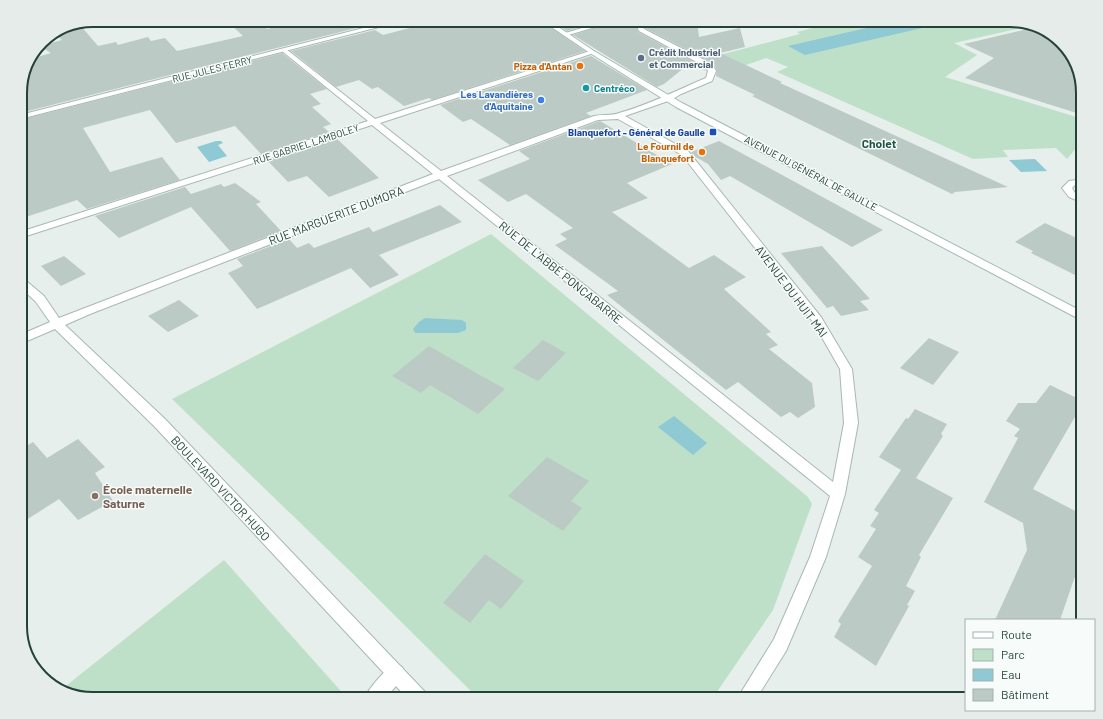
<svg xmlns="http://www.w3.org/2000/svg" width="1103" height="719" font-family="Barlow,sans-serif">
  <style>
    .green { fill: #bfe0c8 }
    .water { fill: #8ec9d4 }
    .building { fill: #bbcac4 }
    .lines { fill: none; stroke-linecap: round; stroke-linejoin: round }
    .service-casing { stroke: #a8b8b2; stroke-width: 2 }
    .minor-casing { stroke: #a8b8b2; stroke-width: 2 }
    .tertiary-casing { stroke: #a8b8b2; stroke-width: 2 }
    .secondary-casing { stroke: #a4bbb3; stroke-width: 2 }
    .service { fill: #fff; fill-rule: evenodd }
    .minor { fill: #fff; fill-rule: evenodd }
    .tertiary { fill: #fff; fill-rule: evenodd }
    .secondary { fill: #fff; fill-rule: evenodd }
    .service-dot { fill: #5c6f8a; stroke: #f7fbf9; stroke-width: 1.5 }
    .food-dot { fill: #e8710a; stroke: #f7fbf9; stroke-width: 1.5 }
    .culture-dot { fill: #0f9aa8; stroke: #f7fbf9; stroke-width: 1.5 }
    .shop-dot { fill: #3f7fe0; stroke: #f7fbf9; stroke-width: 1.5 }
    .transit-dot { fill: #1a4fb4; stroke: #f7fbf9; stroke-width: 1.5 }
    .education-dot { fill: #8d6e63; stroke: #f7fbf9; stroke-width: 1.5 }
    .labels { text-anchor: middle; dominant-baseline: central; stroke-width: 3; stroke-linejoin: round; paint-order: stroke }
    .far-service-label { font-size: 10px; font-weight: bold; fill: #4e5e75; stroke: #f7fbf9; text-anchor: start }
    .far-food-label { font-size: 10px; font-weight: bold; fill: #c56008; stroke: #f7fbf9; text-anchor: end }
    .far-street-label { font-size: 10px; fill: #24423a; stroke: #f7fbf9 }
    .far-culture-label { font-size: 10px; font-weight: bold; fill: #0d838f; stroke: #f7fbf9; text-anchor: start }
    .far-shop-label { font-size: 10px; font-weight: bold; fill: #366cbe; stroke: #f7fbf9; text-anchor: end }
    .far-transit-label { font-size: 10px; font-weight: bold; fill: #164399; stroke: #f7fbf9; text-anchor: end }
    .far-quarter-label { font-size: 12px; font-weight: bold; fill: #1f5548; stroke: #f7fbf9 }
    .street-label { font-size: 12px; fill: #24423a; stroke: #f7fbf9 }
    .education-label { font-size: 12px; font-weight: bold; fill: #785e54; stroke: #f7fbf9; text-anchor: start }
    .rim { fill: none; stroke: #24423a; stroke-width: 2 }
  </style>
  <rect width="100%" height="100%" fill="#e6efeb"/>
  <g class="green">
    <polygon points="844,20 1009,20 1031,26 954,43 977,55 945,77 1083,119 1083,140 1067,159 1056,148 1003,150 1008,157 973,159 777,72 788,67 766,58 726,72 712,57 800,34 797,32"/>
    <polygon points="491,234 808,497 812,504 773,610 712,699 479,699 350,571 172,399"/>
    <polygon points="224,560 348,699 94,699 62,689"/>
  </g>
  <g class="water">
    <polygon points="901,20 957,20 805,55 788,46"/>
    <polygon points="216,141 221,141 223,143 218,145 227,156 209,162 197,147"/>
    <polygon points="1035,159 1047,171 1021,172 1009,160"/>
    <polygon points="425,318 462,320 466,323 466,330 458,333 415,333 413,329 419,322"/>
    <polygon points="674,416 707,443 693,455 658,427"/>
  </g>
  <g class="building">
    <polygon points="226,20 257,20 267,29 304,20 359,20 368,25 20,113 20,89 34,58 51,53 40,46 62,40 55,33 81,26 98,46 116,42 118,45 148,37 151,41 165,38 177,51 243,36"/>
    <polygon points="440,20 540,20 585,51 432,100 429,98 404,106 378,87 372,89 359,80 336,87 291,51 375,30 383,35"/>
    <polygon points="551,20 604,20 567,31"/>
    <polygon points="620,20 642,20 636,25 638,32 705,68 706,71 690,63 664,84 657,87 573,35"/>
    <polygon points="657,20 697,20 699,37 740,28 745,47 720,53 782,82 780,83 1008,187 955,192 952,194 752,96 755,95 716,76 717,70 713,63 645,28"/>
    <polygon points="1032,28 1055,37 1073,57 1083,93 1083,115 965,78 994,58 964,44"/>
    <polygon points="282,53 327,89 310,94 321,104 312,107 331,124 323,127 329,132 261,154 235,126 176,143 150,110 83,128 110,172 162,157 180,180 87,209 77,200 20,219 20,120"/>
    <polygon points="591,56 647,90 586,113 591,116 510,145 471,119 463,122 440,105"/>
    <polygon points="600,121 672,164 627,183 648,198 612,212 689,268 714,255 746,277 724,289 771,332 766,334 778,345 769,349 812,383 815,407 798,418 790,412 781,417 738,382 726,390 607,295 618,291 555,245 567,239 560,234 573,228 526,194 508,202 478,180 530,159 519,151"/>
    <polygon points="336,138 379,178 329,197 307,176 288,182 267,160"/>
    <polygon points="719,141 773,170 883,230 852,247 730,176 721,180 708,164 694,156 691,152"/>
    <polygon points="235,183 261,202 256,204 281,231 230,251 191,207 119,238 95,216 185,187 191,194 221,184 224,187"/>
    <polygon points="440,205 462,222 379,255 399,275 370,288 351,268 257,309 228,273 243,266 237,259 289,239 297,248 309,243 314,248 369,227 373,232"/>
    <polygon points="1045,223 1083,241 1083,279 1031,253 1033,251 1015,242"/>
    <polygon points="822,246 870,299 860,301 869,310 841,316 833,306 827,308 781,253"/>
    <polygon points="64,256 86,274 61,286 41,266"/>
    <polygon points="179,300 199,316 168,332 148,316"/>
    <polygon points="929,338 959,352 933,385 900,368"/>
    <polygon points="543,340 566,353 538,381 513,368"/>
    <polygon points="429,346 478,374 505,389 478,414 430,385 421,393 392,376"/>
    <polygon points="1050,385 1083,401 1083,403 1033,489 1083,515 1083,553 1060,620 995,620 1027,550 1023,523 984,502 1018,438 1014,436 1020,429 1006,421 1018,403 1036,403"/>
    <polygon points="915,409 947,424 941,434 943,436 916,478 953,498 919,555 921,557 906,586 915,591 907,605 909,606 876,666 834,637 841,624 838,621 872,566 858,557 876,529 870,526 879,513 874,510 901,470 879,457 906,418 908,419"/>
    <polygon points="78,439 105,467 95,473 113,501 78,520 59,499 20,524 20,450 33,442 47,458"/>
    <polygon points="547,457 589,481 571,501 582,508 563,531 508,496"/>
    <polygon points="485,554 524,581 501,609 489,600 470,623 443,603"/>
  </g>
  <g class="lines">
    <defs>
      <g id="service">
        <polygon points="609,20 619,20 565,36 562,34"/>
        <path d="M396,664L402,667L405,673L402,679L385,699H364C369,688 385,669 396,664Z"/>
      </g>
      <g id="minor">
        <path d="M646,20H656L643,26L644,29L712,64L716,71L712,81L681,94L671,100L625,116L688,151L821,317L852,369L858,423L845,494L826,557L786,651L756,699H737L774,639L810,557L830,496L439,179L90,314L65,325L165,419L426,693L429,699H408L155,427L55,329L20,344V335L50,322L36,302L20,287V278L24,279L44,296L59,318L433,174L372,125L20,238V232L368,121L282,51V49H286L375,119L590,51H594V53L380,123L441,171L594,116C602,114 611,116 619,113C649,105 677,90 706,78L708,71L706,67L639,31L637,26L641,22ZM618,119L682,155L813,322L840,369L844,423L833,482L447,176L598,120Z"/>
        <polygon points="1083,179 1083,185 1075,185 1072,188 1075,193 1083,197 1083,203 1069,197 1062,188 1069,181"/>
      </g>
      <polygon id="tertiary" points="395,20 406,20 20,119 20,115"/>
      <polygon id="secondary" points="541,20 548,20 594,51 682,103 1083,312 1083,321 676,107 590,53"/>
    </defs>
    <use href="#service" class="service-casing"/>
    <use href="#minor" class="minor-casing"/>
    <use href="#tertiary" class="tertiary-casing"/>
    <use href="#secondary" class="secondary-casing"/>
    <use href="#service" class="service"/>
    <use href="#minor" class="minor"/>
    <use href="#tertiary" class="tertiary"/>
    <use href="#secondary" class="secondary"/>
  </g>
  <circle class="service-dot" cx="641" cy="58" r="4"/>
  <g class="food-dot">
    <circle cx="580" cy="66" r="4"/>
    <circle cx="702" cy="152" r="4"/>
  </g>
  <circle class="culture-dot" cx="586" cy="88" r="4"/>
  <circle class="shop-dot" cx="541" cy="100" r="4"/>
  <rect class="transit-dot" x="709" y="128" width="8" height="8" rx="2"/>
  <circle class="education-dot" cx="95" cy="496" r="4"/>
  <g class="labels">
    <g class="far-service-label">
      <text x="649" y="52">Crédit Industriel<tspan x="649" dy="12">et Commercial</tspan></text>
    </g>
    <g class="far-food-label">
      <text x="572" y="66">Pizza d'Antan</text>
      <text x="694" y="146">Le Fournil de<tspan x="694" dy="12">Blanquefort</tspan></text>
    </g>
    <g class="far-street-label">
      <text transform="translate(212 69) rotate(-14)">RUE JULES FERRY</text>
      <text transform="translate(306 144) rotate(-18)">RUE GABRIEL LAMBOLEY</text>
      <text transform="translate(811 173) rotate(28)">AVENUE DU GÉNÉRAL DE GAULLE</text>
    </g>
    <g class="far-culture-label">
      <text x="594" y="88">Centréco</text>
    </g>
    <g class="far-shop-label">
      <text x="533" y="94">Les Lavandières<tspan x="533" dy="12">d'Aquitaine</tspan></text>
    </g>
    <g class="far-transit-label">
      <text x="705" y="132">Blanquefort - Général de Gaulle</text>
    </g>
    <g class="far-quarter-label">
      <text x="879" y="143">Cholet</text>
    </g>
    <g class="street-label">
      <text transform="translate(336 215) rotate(-21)">RUE MARGUERITE DUMORA</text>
      <text transform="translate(561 272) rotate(39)">RUE DE L'ABBÉ PONCABARRE</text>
      <text transform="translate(792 291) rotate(53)">AVENUE DU HUIT MAI</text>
      <text transform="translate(221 488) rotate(47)">BOULEVARD VICTOR HUGO</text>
    </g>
    <g class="education-label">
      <text x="103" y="489">École maternelle<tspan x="103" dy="14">Saturne</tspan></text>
    </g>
  </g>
  <path d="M0 0H1103V719H0ZM93 27H1010A66 66 0 0 1 1076 93V626A66 66 0 0 1 1010 692H93A66 66 0 0 1 27 626V93A66 66 0 0 1 93 27Z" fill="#e6ecea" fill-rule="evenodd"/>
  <path class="rim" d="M93 27H1010A66 66 0 0 1 1076 93V626A66 66 0 0 1 1010 692H93A66 66 0 0 1 27 626V93A66 66 0 0 1 93 27Z"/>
  <rect x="965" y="619" width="130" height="92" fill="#f7fbf9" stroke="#a3b1ad"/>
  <rect x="973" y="632" width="20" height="6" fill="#ffffff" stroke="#a3b1ad"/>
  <text x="1001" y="639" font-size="12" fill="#24423a">Route</text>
  <rect x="973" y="649" width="20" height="12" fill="#bfe0c8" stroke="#a3b1ad"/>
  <text x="1001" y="659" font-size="12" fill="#24423a">Parc</text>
  <rect x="973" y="669" width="20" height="12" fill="#8ec9d4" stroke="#a3b1ad"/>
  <text x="1001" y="679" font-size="12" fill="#24423a">Eau</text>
  <rect x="973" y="689" width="20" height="12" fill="#bbcac4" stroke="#a3b1ad"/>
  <text x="1001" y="699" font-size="12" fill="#24423a">Bâtiment</text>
</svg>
